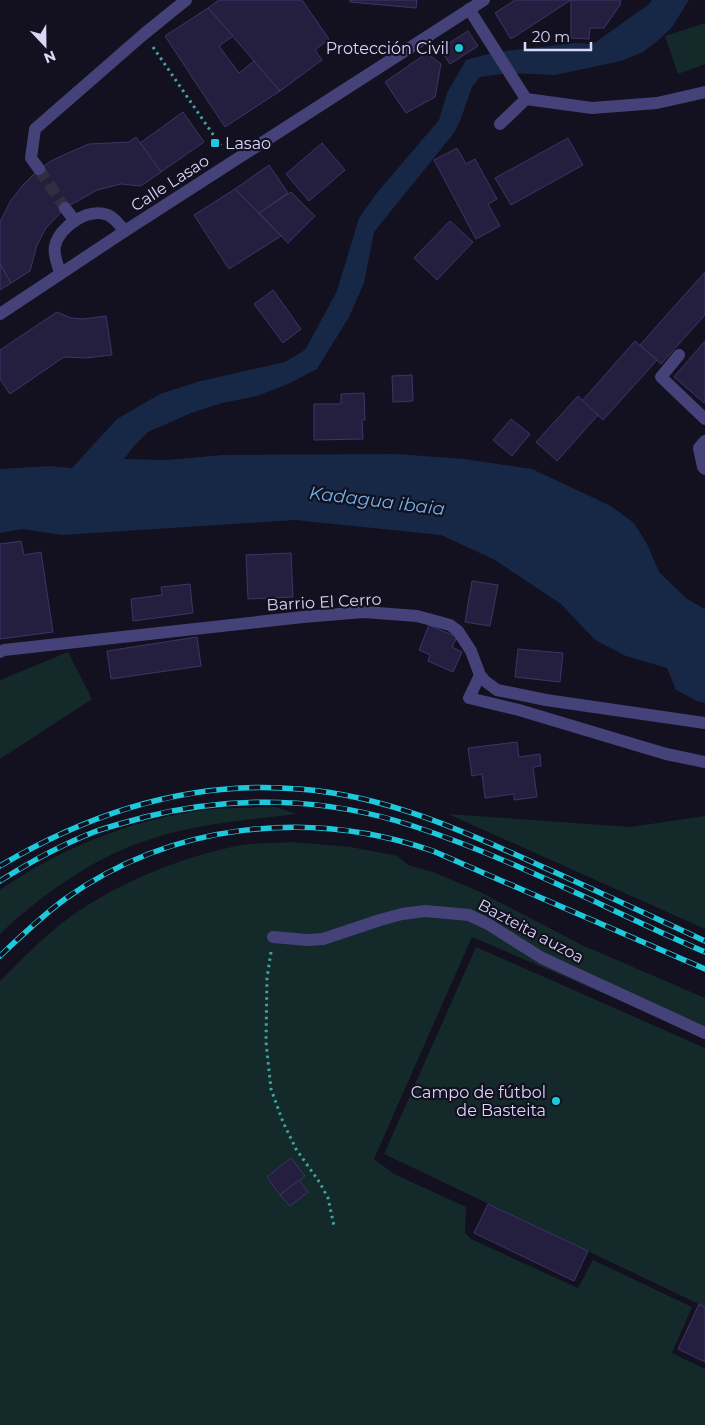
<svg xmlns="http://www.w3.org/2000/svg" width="705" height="1425" font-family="Montserrat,sans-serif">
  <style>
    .green { fill: #142929 }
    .water { fill: #162845 }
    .building { fill: #251f3f; stroke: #3e3468 }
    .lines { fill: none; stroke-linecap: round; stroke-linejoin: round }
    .minor-tunnel { stroke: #312e41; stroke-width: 12; stroke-dasharray: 12 6; stroke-linecap: butt }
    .path { stroke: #3fa49e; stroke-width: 3; stroke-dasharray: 2.5 4; stroke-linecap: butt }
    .service { stroke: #444279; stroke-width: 12 }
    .minor { stroke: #444279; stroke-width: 12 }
    .tertiary { stroke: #444279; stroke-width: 12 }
    .rail-casing { stroke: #1fc9dc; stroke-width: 5.5 }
    .rail { stroke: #131020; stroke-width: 4; stroke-dasharray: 11; stroke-linecap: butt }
    .poi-dot { fill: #1fc9dc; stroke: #131020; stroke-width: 2 }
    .labels { text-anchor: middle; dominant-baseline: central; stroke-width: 4.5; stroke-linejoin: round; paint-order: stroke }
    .poi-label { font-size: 16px; fill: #dad6f9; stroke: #131020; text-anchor: end }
    .street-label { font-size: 16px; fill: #dad6f9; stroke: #131020 }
    .water-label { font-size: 18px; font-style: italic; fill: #72b3eb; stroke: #131020 }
  </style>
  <rect width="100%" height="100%" fill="#131020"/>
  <g class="green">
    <polygon points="705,23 705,64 678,74 665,36"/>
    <polygon points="68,652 92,699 0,759 0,680"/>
    <path d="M275,807L297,814C249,820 201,823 154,838C97,855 42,894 0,934V890C56,851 123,823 191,812C218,807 247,808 275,807Z"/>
    <polygon points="448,814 630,827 705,816 705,929"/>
    <path d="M291,842L351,847L397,856L408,865L433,872L478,891L582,945L705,998V1037L472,937L374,1159L394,1174L466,1207L465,1233L471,1239L578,1288L593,1260L692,1307L672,1353L705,1369V1425H0V981C22,959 44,936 70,917C119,882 183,856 242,845C258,843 275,843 291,842Z"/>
    <polygon points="476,947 705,1048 705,1307 384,1154"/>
  </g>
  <polygon class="water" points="652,0 689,0 672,27 661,38 643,52 621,61 555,75 508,73 480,77 472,87 460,121 454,133 374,232 364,283 349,317 317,369 288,384 257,396 222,403 191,413 148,432 134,446 124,459 167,460 223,455 396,454 464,459 532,469 611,506 634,523 647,544 659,572 687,599 705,609 705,703 697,701 676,690 667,668 626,656 595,640 561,604 495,560 441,535 295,520 62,535 22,529 0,533 0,469 50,466 72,468 117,419 160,394 197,382 285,362 305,350 337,291 359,218 376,194 439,120 447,93 466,60 496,52 575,43 593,44 649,4"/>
  <g class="building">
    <polygon points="219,0 302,0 329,39 315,50 322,60 280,91 208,8"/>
    <polygon points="350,0 417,0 416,8 350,2"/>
    <polygon points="515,0 571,0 511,39 495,13"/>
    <polygon points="571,0 621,0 620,5 604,28 590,28 589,39 571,38"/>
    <polygon points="208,8 233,36 219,46 239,73 254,61 280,91 225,127 165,36"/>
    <polygon points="468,31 478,46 450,64 440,49"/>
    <polygon points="427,53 441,64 435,97 406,113 385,82"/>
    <polygon points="183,112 204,142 161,172 140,143"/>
    <polygon points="136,137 161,172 141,186 121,184 97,190 65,208 46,228 37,245 30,271 11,283 0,264 0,222 11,200 23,185 39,169 51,161 68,153 89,144 129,142"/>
    <polygon points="568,138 583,165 511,205 495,178"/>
    <polygon points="322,143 345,170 309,201 286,174"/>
    <polygon points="457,148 466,164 475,159 497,199 488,204 500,226 476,239 434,160"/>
    <polygon points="269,165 288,193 259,213 235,189"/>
    <polygon points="235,189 281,236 229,269 194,215"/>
    <polygon points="291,192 315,216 288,243 259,213"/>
    <polygon points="450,221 473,242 437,280 414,258"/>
    <polygon points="0,264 11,283 0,290"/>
    <polygon points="705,272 705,315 661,364 640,345"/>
    <polygon points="273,290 301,329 283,343 254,304"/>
    <polygon points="57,312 71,318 83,319 106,316 112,355 86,358 64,357 10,394 0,379 0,350"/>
    <polygon points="635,341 657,360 603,420 582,401"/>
    <polygon points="705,341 705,402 704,403 674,377"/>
    <polygon points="412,375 413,401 393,402 392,376"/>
    <polygon points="364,393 365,420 362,420 363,439 314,440 314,404 341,404 341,394"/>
    <polygon points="578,396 598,415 557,461 536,442"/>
    <polygon points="511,419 530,434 512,456 493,440"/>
    <polygon points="21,541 24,555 41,552 53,632 0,639 0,544"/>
    <polygon points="291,553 293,597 248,599 246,555"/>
    <polygon points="472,581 498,585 490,626 465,622"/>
    <polygon points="190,584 193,613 133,621 131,599 162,595 161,587"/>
    <polygon points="429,625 457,637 452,647 462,652 453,672 428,661 430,655 419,650"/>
    <polygon points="197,637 201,666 111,679 107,651"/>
    <polygon points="518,649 563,653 560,682 515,677"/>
    <polygon points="517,742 519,757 540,754 541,766 533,767 537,797 514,800 514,794 485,798 482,774 472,776 468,748"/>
    <polygon points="291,1158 305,1176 280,1195 267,1177"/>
    <polygon points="299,1180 308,1192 290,1206 280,1195"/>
    <polygon points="488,1204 588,1251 574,1281 474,1233"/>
    <polygon points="699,1304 705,1307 705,1362 678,1349"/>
  </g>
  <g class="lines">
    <polyline class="minor-tunnel" points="39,169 65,208"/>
    <g class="path">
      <polyline points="153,47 223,149"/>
      <polyline points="271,952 267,978 266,1042 271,1089 283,1122 296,1149 320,1183 328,1198 334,1226"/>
    </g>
    <g class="service">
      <polyline points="679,355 661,377 705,419"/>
      <polyline points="705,441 699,448 703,467 705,469"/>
      <polyline points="480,675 469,698 519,710 666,754 705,762"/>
    </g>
    <g class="minor">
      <polyline points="469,9 526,99 592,108 657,103 705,92"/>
      <polyline points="500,124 526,99"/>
      <polyline points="39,169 31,158 35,129 144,34 186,0"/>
      <polyline points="65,208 75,221"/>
      <path d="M60,273C58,265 53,255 55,246C59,227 88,207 108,215C115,218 120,226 125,231"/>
      <polyline points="0,652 4,650 303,617 364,612 417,616 450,625 458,631 471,651 480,675 485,681 497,690 546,700 705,723"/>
      <polyline points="273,937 307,940 323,939 380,920 402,914 425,911 469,915 488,924 542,958 705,1033"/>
    </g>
    <polyline class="tertiary" points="0,314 125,231 484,0"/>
    <defs>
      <g id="rail">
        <path d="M0,866C91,812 193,780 299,789C385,795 466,832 543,867C597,891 651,916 705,941"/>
        <path d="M0,881C30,862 61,845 94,832C110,826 128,822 145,817C233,795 326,797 413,826C514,859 608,910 705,952"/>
        <path d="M0,956C21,936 42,916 65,899C172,823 310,808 433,851L705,969"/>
      </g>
    </defs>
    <use href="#rail" class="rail-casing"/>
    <use href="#rail" class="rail"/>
  </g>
  <g class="poi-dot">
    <circle cx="459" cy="48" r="5"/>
    <rect x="210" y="138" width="10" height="10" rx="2.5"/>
    <circle cx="556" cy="1101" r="5"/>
  </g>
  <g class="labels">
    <g class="poi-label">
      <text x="449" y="48">Protección Civil</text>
      <text x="225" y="143" text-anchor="start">Lasao</text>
      <text x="546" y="1092">Campo de fútbol<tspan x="546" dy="18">de Basteita</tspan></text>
    </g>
    <g class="street-label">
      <text transform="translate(170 183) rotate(-33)">Calle Lasao</text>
      <text transform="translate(324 602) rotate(-3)">Barrio El Cerro</text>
      <text transform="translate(531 931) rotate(28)">Bazteita auzoa</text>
    </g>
    <g class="water-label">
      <text transform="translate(377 501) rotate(7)">Kadagua ibaia</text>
    </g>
  </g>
  <g transform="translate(45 45) rotate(158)" stroke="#131020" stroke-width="4" paint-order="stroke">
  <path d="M0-4L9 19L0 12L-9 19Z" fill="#dad6f9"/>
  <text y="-8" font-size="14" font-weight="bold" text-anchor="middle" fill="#dad6f9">N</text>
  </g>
  <path d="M525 42v8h66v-8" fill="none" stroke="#dad6f9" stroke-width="2.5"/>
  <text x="532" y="42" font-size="15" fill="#dad6f9" stroke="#131020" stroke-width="4" paint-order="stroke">20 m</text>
</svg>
